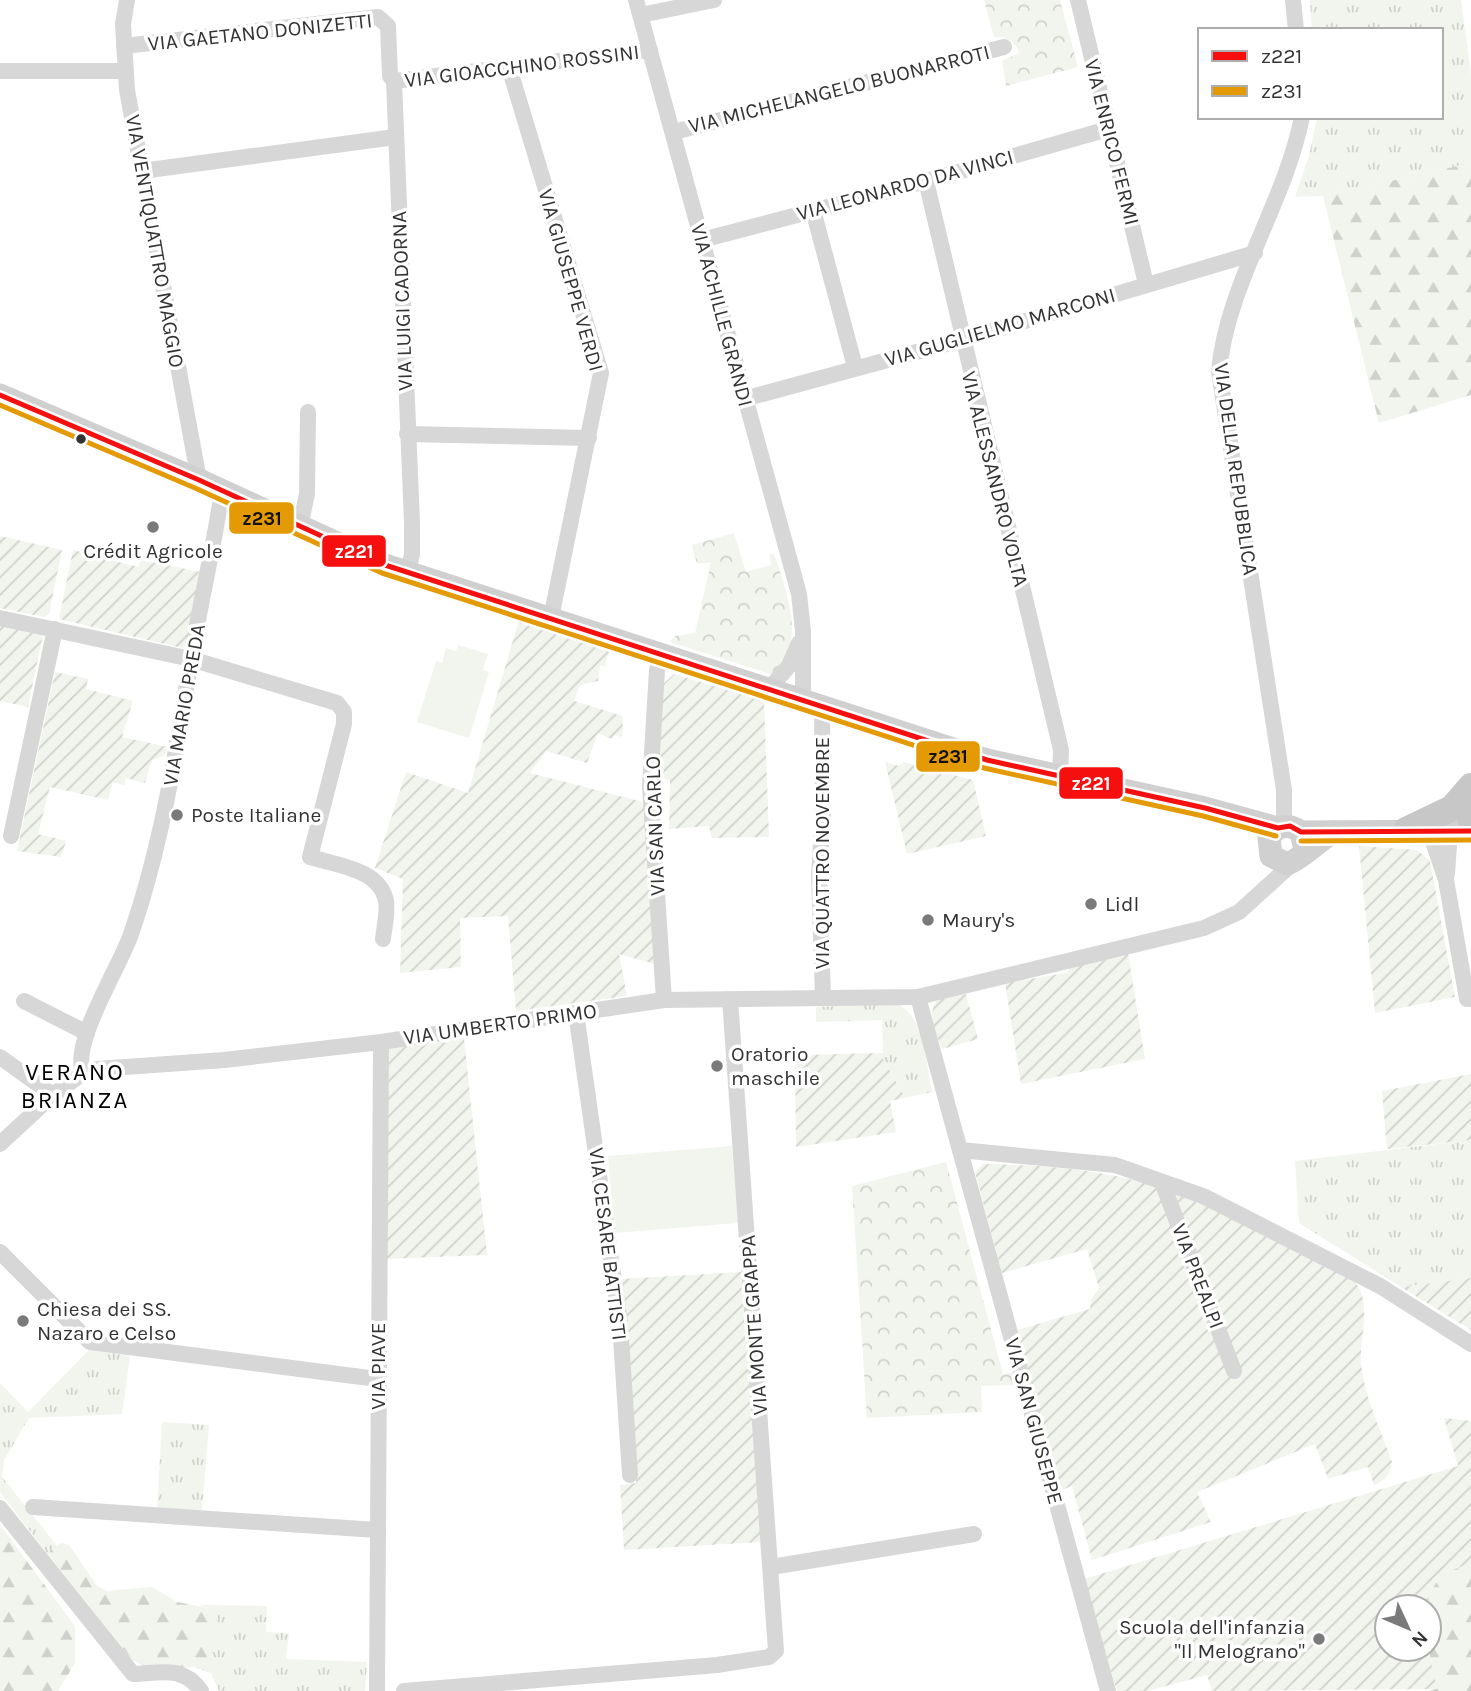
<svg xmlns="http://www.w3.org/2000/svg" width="1471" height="1691" font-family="Karla,sans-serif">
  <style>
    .grass { fill: url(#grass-tufts) }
    .forest { fill: url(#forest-firs) }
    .park { fill: url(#park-crowns) }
    .garden { fill: url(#garden-furrows) }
    .pitch { fill: #f1f5ed }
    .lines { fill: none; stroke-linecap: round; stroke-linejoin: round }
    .minor { stroke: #d7d7d7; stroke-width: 16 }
    .secondary { stroke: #d0d0d0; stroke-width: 23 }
    .trunk { stroke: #c7c7c7; stroke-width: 26 }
    .bus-1-casing { stroke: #fff; stroke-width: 10 }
    .bus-2-casing { stroke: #fff; stroke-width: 10 }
    .bus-1 { stroke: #f50f0f; stroke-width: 5 }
    .bus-2 { stroke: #e39a05; stroke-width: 5 }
    .bus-dot { fill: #333; stroke: #fff; stroke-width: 2.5 }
    .poi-dot { fill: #7a7a7a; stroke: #fff; stroke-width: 2.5 }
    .labels { text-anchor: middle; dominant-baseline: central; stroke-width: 7; stroke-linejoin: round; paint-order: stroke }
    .street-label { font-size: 21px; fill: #333; stroke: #fff }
    .poi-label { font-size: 21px; fill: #333; stroke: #fff; text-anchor: start }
    .quarter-label { font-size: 24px; letter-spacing: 2px; fill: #000; stroke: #fff }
    .line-badge { stroke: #fff; stroke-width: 2.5 }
    .badge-label { font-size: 19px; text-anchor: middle; font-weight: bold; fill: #fff }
    .pale-badge-label { font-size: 19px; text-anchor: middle; font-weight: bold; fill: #111 }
  </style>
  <defs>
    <pattern id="grass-tufts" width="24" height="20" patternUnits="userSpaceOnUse" patternTransform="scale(1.75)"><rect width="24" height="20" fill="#f1f5ed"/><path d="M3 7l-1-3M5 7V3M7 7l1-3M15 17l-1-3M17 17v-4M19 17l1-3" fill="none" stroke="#cfd2cc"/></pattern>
    <pattern id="forest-firs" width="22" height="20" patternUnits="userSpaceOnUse" patternTransform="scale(1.75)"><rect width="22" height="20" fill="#f1f5ed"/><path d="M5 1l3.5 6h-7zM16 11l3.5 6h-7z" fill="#cfd2cc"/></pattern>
    <pattern id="park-crowns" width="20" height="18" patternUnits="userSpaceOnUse" patternTransform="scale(1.75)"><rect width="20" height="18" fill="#f1f5ed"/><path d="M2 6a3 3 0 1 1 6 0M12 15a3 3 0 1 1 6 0" fill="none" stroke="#cfd2cc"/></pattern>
    <pattern id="garden-furrows" width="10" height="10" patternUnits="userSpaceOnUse" patternTransform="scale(1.75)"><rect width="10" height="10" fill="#f1f5ed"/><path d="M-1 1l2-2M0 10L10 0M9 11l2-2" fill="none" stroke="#cfd2cc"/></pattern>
  </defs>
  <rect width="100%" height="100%" fill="#fff"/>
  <g class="grass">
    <polygon points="1310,0 1461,0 1471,75 1471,163 1323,196 1295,197 1309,156 1317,117 1441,117 1441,30 1312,30"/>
    <path d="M895,1003C925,1014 926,1065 932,1092L905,1098L880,1053H883L882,1020L816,1022V1007Z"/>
    <polygon points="1471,1140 1471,1278 1401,1287 1299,1223 1295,1161"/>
    <polygon points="90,1349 130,1356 122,1414 29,1418 4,1460 2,1477 58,1547 50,1551 50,1557 0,1492 0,1383 28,1412"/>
    <polygon points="162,1422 209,1425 202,1511 157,1509"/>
    <polygon points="199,1605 267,1606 266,1632 289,1633 286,1659 367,1662 365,1691 219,1691 211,1673 194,1667 205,1662 208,1608"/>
  </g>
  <g class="forest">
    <polygon points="1471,163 1471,395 1379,423 1323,196"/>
    <polygon points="0,1525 75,1626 75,1663 58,1691 0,1691"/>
    <polygon points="61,1543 69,1545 97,1586 107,1591 152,1587 177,1602 208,1608 217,1616 218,1625 211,1654 205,1662 194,1667 152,1670 132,1660 50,1557 50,1551"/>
    <path d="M1471,1563V1691H1430L1437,1688C1429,1661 1418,1595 1441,1575C1448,1569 1462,1566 1471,1563Z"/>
  </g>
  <g class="park">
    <path d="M984,0H1060L1078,67L1006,86L1002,61L1019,53C1015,40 1007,37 994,37Z"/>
    <path d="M734,533L746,572L771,565L769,554H774C786,590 808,643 773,675L670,642L675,636L695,633L711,562L697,564L692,545Z"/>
    <polygon points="946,1162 1003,1374 1015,1372 1018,1385 981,1386 982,1412 867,1418 852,1186"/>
  </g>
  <g class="garden">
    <polygon points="0,536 62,550 49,614 44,617 0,608"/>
    <polygon points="73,550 138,567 141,560 201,572 187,645 182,648 59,619"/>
    <polygon points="519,620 609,652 605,666 600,666 598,681 580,685 574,701 623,716 622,737 615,735 612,739 598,733 587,763 546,751 530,773 647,803 655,964 619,954 627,996 516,1011 508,916 460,918 461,967 400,973 403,879 375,868 406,772 468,793"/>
    <polygon points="0,623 43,634 28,707 0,701"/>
    <polygon points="55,672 88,679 86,689 133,701 122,737 168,747 164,756 152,760 145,783 126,778 124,785 113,782 108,800 50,787 38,834 66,841 61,857 17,851"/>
    <polygon points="674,674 764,701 769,837 712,838 709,826 669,829 670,781 655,774 664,683"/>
    <polygon points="885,762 899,766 904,762 973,780 986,836 907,854"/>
    <polygon points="1359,846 1417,850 1430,861 1455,997 1375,1013"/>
    <polygon points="1128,953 1145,1059 1021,1084 1005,983 1067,973 1071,964"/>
    <path d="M966,994L978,1039L942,1049C936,1032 926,1016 937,1000Z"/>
    <polygon points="464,1038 487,1255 385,1259 388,1048"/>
    <polygon points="880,1053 905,1098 890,1101 896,1132 796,1147 795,1061 802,1055"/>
    <polygon points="1471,1074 1471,1140 1387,1149 1382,1091"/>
    <path d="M983,1164C1049,1165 1120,1170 1182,1196C1234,1217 1285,1244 1337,1268C1345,1274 1356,1280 1360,1290C1370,1312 1359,1341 1361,1365C1365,1398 1381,1431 1392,1462C1390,1475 1386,1480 1374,1485L1368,1467L1328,1479L1315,1444L1197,1492L1211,1522L1092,1560L1072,1486L1061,1490L1017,1330L1090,1309L1091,1300L1099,1288L1087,1249L1002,1273L975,1172Z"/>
    <polygon points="741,1272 761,1542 624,1550 620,1485 636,1483 631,1376 621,1279"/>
    <polygon points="1471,1278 1471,1330 1401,1287"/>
    <path d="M1444,1418L1471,1421V1563C1446,1572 1432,1578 1427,1607H1387V1649H1428L1437,1689L1212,1691L1207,1675L1148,1691H1117L1084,1579L1458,1466Z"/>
  </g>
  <g class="pitch">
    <polygon points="458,645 488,654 483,670 489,672 469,738 417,722 436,661 442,663 446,648 456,651"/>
    <polygon points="732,1146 738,1223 614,1233 608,1156"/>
  </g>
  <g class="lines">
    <g class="minor">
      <polyline points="127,0 123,24 127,90 199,480"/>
      <polyline points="636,0 799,594 803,631 803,703"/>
      <polyline points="1078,0 1146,284"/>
      <polyline points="1293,0 1296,30"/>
      <polyline points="641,15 714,0"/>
      <polyline points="124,46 378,17 388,26 390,76 394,81 412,523 412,554 408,573"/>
      <polyline points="509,67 601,373 551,618"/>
      <polyline points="0,71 125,71"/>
      <polyline points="394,81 650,50"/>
      <polyline points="674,132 1004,47"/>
      <polyline points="142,171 395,137"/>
      <polyline points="926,181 1061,750 1060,777"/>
      <polyline points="813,210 855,367"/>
      <polyline points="702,240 926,181 1108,129"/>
      <polyline points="744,399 961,340 1255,253"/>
      <polyline points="407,434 589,438"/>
      <polyline points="300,527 307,494 308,412"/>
      <path d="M0,618L191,659L337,703L344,712V724L310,857C336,865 380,869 386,901C388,913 384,928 383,939"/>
      <polyline points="662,653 657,670 650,786 664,1000"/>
      <polyline points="768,690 789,666 799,643"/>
      <polyline points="822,708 823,813 819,875 823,997"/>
      <path d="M1284,826V790L1219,372C1226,286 1285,203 1302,117"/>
      <polyline points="1429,830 1446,880 1467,999 1471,999"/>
      <polyline points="11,836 55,629"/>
      <polyline points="1447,874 1450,831"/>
      <polyline points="918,997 1108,1691"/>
      <polyline points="24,1001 87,1033"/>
      <polyline points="576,1013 620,1323 630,1475"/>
      <polyline points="0,1057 53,1095"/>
      <path d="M83,1073C71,1042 120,967 131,934C162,844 176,753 191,659C200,603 214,547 222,491"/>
      <polyline points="0,1144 53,1095 83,1073 97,1069 224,1060 381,1042 664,1000 918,997 1204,928 1239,912 1293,863"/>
      <polyline points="960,1150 1115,1165 1203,1196 1380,1286 1471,1344"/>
      <polyline points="1162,1182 1234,1371"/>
      <polyline points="0,1252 90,1342 377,1379"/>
      <polyline points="33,1507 377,1530"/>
      <path d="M0,1508L133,1674C161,1673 183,1665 201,1691"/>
      <polyline points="771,1567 974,1534"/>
      <polyline points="377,1691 381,1042"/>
      <polyline points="404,1691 717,1665 769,1657 776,1651 730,999"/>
    </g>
    <g class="secondary">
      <polyline points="0,395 199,480 385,565 987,760 1205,808 1278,828"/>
      <polyline points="1301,832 1471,831"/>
      <path d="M1305,850L1301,832C1289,823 1277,825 1269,838L1271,856L1287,864C1296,862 1321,840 1333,832"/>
    </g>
    <g class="trunk">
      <polyline points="1467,793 1471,822"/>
      <polyline points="1406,830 1452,808 1471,786"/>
    </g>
    <defs>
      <polyline id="bus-1" points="0,395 199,480 385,565 987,760 1205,808 1278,828 1290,826 1301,832 1471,831"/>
      <g id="bus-2">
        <polyline points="0,405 195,488 382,573 984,768 1203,816 1276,836"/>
        <polyline points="1301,841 1471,840"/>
      </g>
    </defs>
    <use href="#bus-1" class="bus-1-casing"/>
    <use href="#bus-2" class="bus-2-casing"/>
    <use href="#bus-1" class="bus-1"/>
    <use href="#bus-2" class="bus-2"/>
  </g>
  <circle class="bus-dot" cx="81" cy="439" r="6"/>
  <g class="poi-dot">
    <circle cx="153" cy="527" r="7"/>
    <circle cx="177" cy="815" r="7"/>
    <circle cx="1091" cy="904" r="7"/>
    <circle cx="928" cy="920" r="7"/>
    <circle cx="717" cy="1066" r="7"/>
    <circle cx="23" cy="1321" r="7"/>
    <circle cx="1319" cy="1639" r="7"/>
  </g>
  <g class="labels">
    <g class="street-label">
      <text transform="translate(260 32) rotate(-6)">VIA GAETANO DONIZETTI</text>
      <text transform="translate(522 66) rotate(-7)">VIA GIOACCHINO ROSSINI</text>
      <text transform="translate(839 89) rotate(-14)">VIA MICHELANGELO BUONARROTI</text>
      <text transform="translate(1112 142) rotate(76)">VIA ENRICO FERMI</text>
      <text transform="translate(905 185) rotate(-15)">VIA LEONARDO DA VINCI</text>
      <text transform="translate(155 241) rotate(80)">VIA VENTIQUATTRO MAGGIO</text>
      <text transform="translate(571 280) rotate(74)">VIA GIUSEPPE VERDI</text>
      <text transform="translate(402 301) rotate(-92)">VIA LUIGI CADORNA</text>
      <text transform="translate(722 315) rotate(75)">VIA ACHILLE GRANDI</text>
      <text transform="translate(1000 327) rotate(-16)">VIA GUGLIELMO MARCONI</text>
      <text transform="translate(1236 469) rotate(82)">VIA DELLA REPUBBLICA</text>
      <text transform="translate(995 479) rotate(76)">VIA ALESSANDRO VOLTA</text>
      <text transform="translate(184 705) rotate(-80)">VIA MARIO PREDA</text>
      <text transform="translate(655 826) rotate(-92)">VIA SAN CARLO</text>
      <text transform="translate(822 853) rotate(-90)">VIA QUATTRO NOVEMBRE</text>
      <text transform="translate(500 1024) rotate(-8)">VIA UMBERTO PRIMO</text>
      <text transform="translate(608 1244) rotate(83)">VIA CESARE BATTISTI</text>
      <text transform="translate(1198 1276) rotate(69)">VIA PREALPI</text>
      <text transform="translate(754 1325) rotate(-94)">VIA MONTE GRAPPA</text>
      <text transform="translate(378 1366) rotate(-90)">VIA PIAVE</text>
      <text transform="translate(1034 1421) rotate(75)">VIA SAN GIUSEPPE</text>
    </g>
    <g class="poi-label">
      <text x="153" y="551" text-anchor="middle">Crédit Agricole</text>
      <text x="191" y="815">Poste Italiane</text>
      <text x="1105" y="904">Lidl</text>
      <text x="942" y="920">Maury's</text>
      <text x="731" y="1054">Oratorio<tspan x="731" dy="24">maschile</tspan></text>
      <text x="37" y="1309">Chiesa dei SS.<tspan x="37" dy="24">Nazaro e Celso</tspan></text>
      <text x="1305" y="1627" text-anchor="end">Scuola dell'infanzia<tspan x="1305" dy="24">"Il Melograno"</tspan></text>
    </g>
    <g class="quarter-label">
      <text x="75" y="1072">VERANO<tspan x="75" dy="28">BRIANZA</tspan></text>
    </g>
  </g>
  <g class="line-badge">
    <rect x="228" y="501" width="67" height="34" rx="7" fill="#e39a05"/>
    <rect x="321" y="534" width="66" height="34" rx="7" fill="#f50f0f"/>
    <rect x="915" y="740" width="66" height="33" rx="7" fill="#e39a05"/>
    <rect x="1058" y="766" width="66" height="34" rx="7" fill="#f50f0f"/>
  </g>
  <g class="badge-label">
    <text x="354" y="558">z221</text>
    <text x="1091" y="790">z221</text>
  </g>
  <g class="pale-badge-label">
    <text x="262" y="525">z231</text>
    <text x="948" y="763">z231</text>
  </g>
  <rect x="1198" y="28" width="245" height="91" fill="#ffffff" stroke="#adadad" stroke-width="2"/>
  <rect x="1212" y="51" width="35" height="10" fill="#f50f0f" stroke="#adadad" stroke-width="2"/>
  <text x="1261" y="63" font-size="21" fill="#333333">z221</text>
  <rect x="1212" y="86" width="35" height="10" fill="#e39a05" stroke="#adadad" stroke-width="2"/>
  <text x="1261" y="98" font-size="21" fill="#333333">z231</text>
  <g transform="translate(1408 1628) rotate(134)"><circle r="33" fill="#ffffff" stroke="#adadad" stroke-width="2"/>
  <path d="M0-5L12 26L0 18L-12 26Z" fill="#7a7a7a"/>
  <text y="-10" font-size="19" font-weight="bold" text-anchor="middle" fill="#333333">N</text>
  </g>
</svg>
